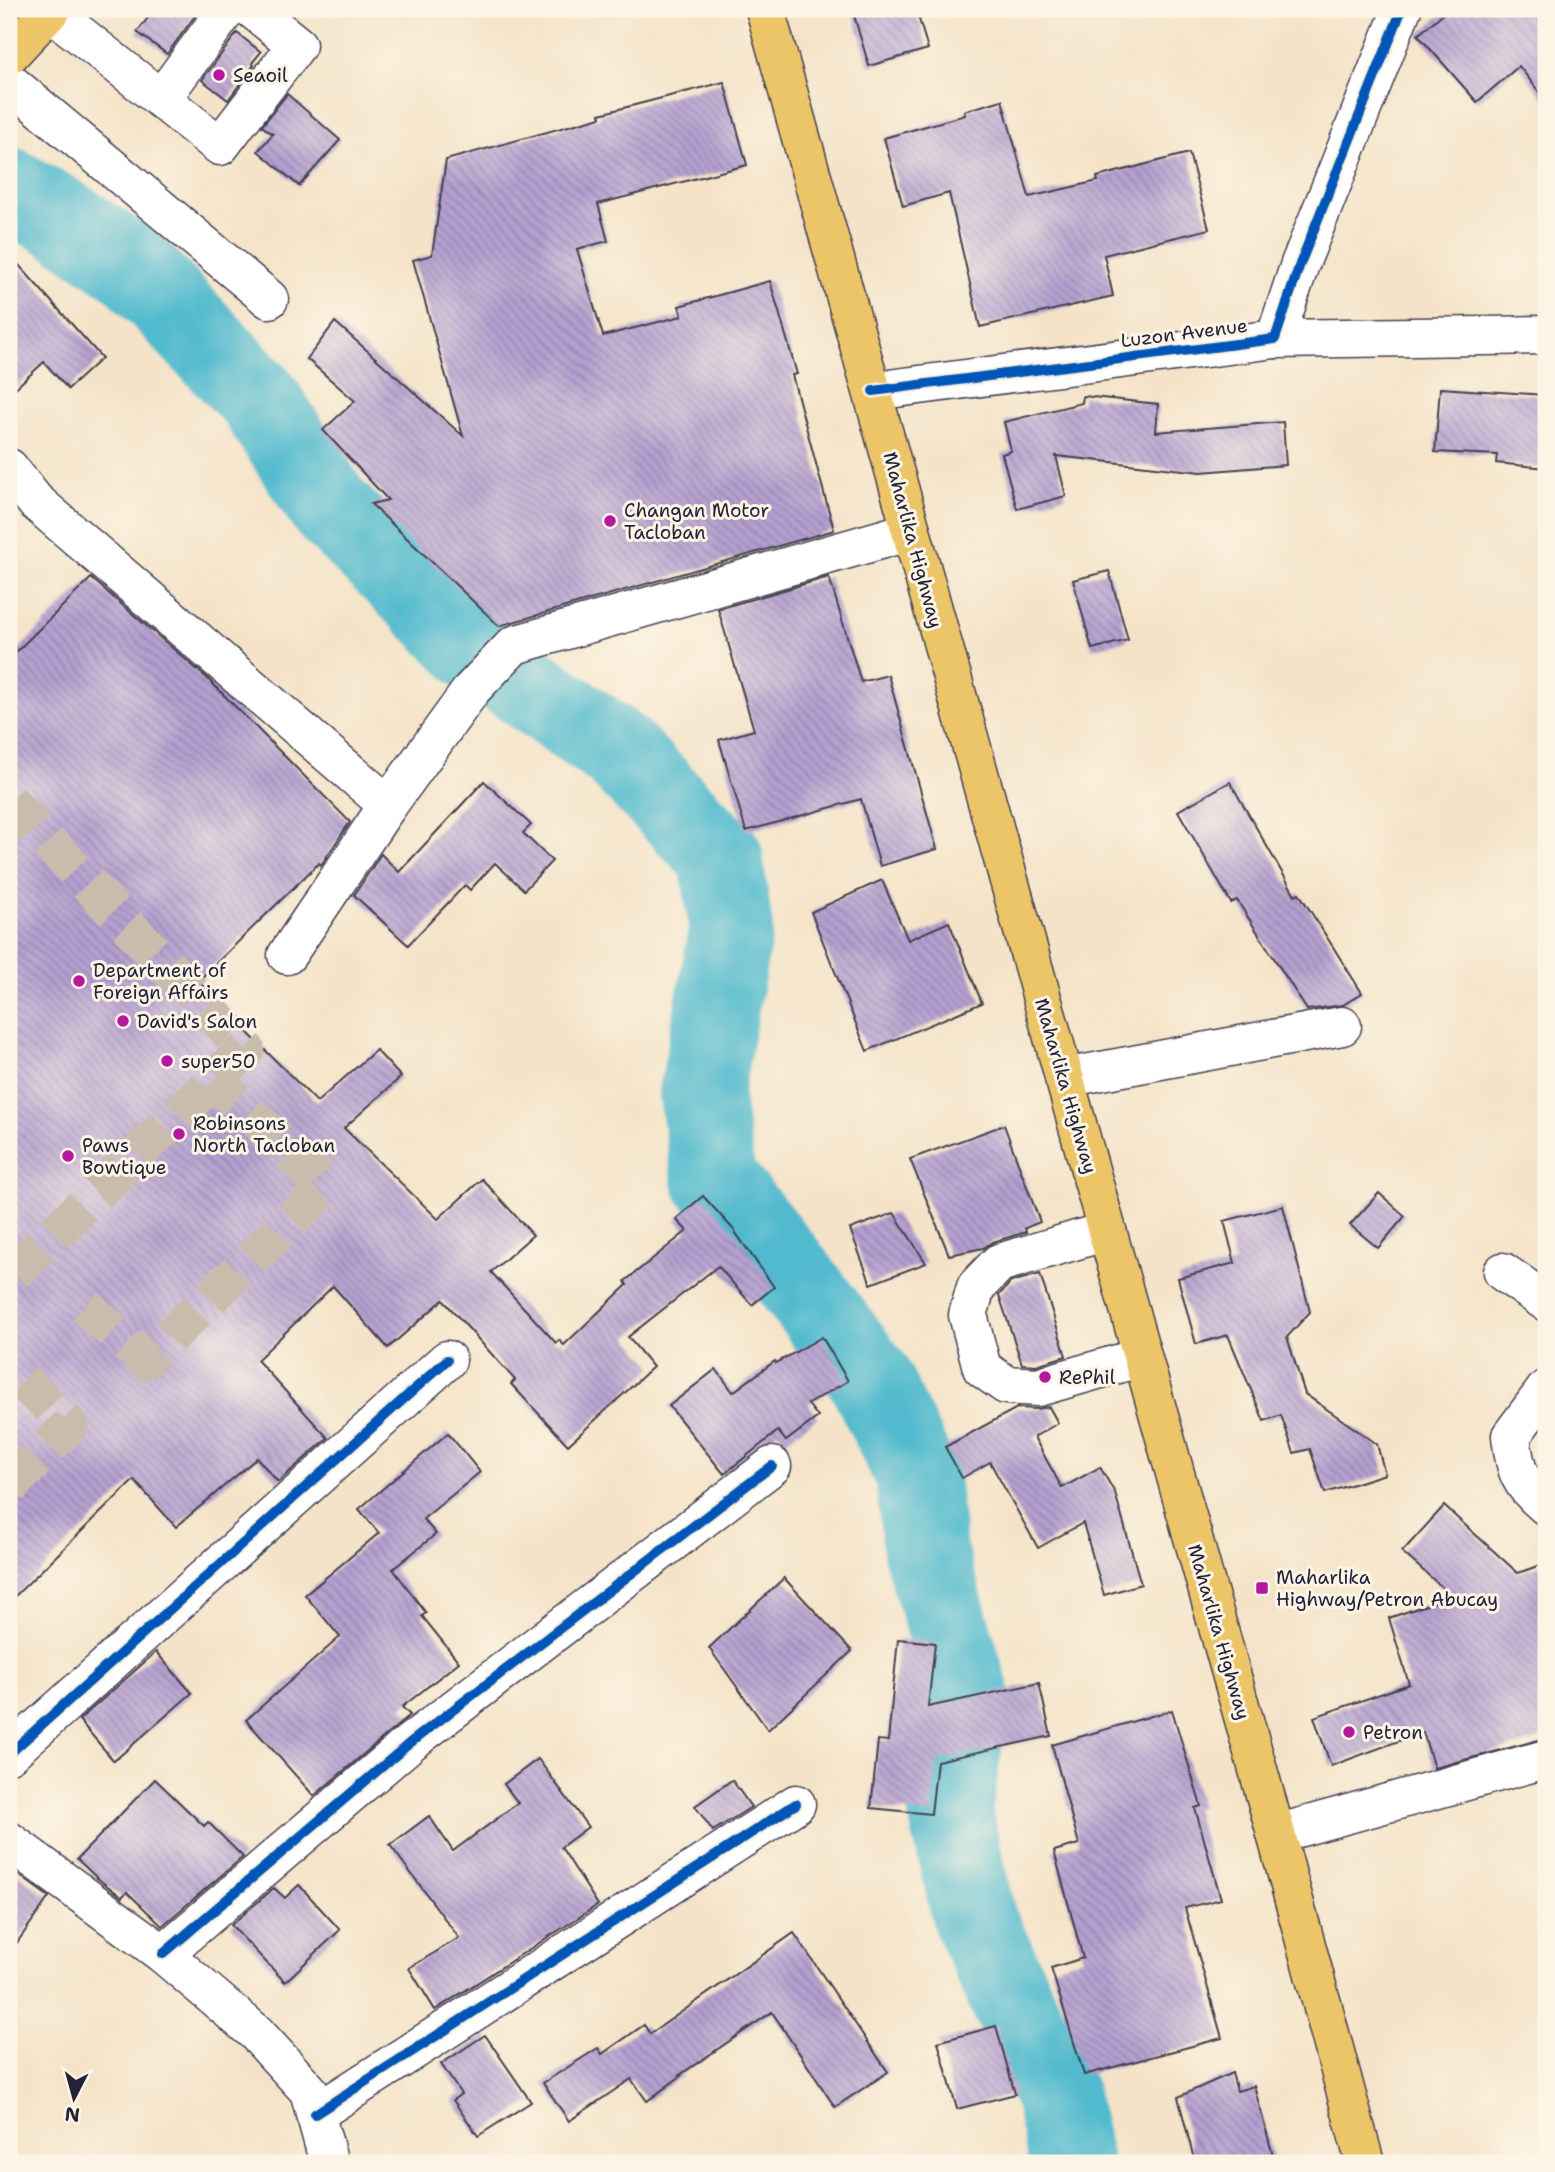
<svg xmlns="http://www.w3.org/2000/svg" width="1555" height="2172" font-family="'Shantell Sans',sans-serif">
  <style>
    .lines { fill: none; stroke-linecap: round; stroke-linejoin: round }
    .river { stroke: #51bace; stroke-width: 84 }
    .building { fill: url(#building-back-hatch) }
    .minor-tunnel { stroke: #cabcac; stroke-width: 38; stroke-dasharray: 38 19; stroke-linecap: butt }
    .minor-casing { stroke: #423f50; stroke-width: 41 }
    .major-casing { stroke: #423f50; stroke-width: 41 }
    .minor { stroke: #fff; stroke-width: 38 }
    .major { stroke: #edc569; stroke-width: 38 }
    .cycleway-casing { stroke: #fcf5e5; stroke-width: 15 }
    .cycleway { stroke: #0057b8; stroke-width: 10 }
    .poi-dot { fill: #b5179e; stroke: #fcf5e5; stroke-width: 2.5 }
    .labels { text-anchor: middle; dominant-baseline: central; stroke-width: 6; stroke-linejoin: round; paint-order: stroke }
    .poi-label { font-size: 19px; fill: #22223b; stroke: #fcf5e5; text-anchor: start }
    .street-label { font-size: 19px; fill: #22223b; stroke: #fcf5e5 }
  </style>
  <defs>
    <pattern id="building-back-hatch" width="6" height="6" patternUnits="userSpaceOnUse" patternTransform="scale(1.75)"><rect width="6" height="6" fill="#b5a0d0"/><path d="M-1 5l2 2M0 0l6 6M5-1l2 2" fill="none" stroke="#9382aa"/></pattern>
  </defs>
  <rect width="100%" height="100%" fill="#fcf5e5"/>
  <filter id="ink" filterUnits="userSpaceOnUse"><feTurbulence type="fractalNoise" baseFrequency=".0143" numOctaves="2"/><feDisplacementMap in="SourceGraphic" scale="14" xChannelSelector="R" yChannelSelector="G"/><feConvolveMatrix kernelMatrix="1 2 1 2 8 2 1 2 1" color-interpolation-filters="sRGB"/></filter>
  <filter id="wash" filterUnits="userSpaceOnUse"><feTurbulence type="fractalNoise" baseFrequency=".00686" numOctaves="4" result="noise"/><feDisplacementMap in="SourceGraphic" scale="28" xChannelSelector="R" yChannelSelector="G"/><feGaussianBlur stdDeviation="1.57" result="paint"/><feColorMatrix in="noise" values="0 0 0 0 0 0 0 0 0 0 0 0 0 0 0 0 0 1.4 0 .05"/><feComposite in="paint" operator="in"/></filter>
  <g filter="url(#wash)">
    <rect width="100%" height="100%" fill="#f4e3c8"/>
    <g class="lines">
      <polyline class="river" points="9,189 59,217 134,267 258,398 330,508 478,653 617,750 721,857 731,930 701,1094 714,1179 789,1271 869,1377 917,1476 925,1551 968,1694 950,1811 974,1918 1056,2095 1071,2163"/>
    </g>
    <g id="blocks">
      <g class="building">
        <polygon points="155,9 200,9 167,54 137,32"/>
        <polygon points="852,9 916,9 928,49 869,66"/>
        <polygon points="1448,9 1546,9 1546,101 1519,66 1477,102 1418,35"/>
        <polygon points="237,33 261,52 252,63 254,65 228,100 202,80"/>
        <polygon points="724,82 747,165 598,204 608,241 577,249 603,336 682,316 679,306 770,281 797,374 792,375 834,530 499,626 371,504 388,500 323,430 355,401 307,359 335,322 463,436 413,260 432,255 446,160 601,117 600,114"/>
        <polygon points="287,94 340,140 299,186 258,151 273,134 262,126"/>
        <polygon points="1002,100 1029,197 1098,181 1097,177 1189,153 1209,229 1104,255 1113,296 980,327 949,193 903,206 884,138 965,115 964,111"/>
        <polygon points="9,254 102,358 68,389 44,362 9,394"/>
        <polygon points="1440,388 1546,395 1546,468 1496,463 1497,455 1435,452"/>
        <polygon points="1083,396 1158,404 1156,432 1283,422 1286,465 1201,472 1056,456 1066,496 1017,509 1002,454 1011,451 1004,422 1082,403"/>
        <polygon points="1109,571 1128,640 1092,649 1073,580"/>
        <polygon points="829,577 861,682 888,675 937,849 880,866 861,799 746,831 719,740 754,730 718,609"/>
        <polygon points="91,578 206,677 350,822 321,865 319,863 198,981 231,1016 317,1102 376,1050 401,1077 344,1128 438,1219 482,1179 533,1235 491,1272 556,1343 559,1340 564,1345 627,1285 625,1281 687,1231 676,1219 703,1196 733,1229 774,1287 752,1305 718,1266 628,1337 653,1367 568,1445 511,1384 515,1380 443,1300 388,1348 333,1286 257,1360 328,1438 278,1482 257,1458 176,1527 134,1480 9,1602 9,659"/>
        <polygon points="484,781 531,825 523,833 552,861 524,890 495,863 470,890 465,885 408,945 354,895 381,854 399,872"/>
        <polygon points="1230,782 1295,895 1299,893 1362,993 1343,1005 1307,1010 1237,900 1231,903 1178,811"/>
        <polygon points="882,880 908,940 949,922 982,1003 867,1051 811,912"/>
        <polygon points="1004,1125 1040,1222 1025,1228 1026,1232 993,1242 983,1248 949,1255 910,1159"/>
        <polygon points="1379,1193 1405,1216 1378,1248 1350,1225"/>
        <polygon points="1283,1206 1310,1312 1287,1337 1305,1394 1377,1444 1385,1474 1325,1493 1310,1449 1294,1453 1281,1415 1264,1421 1228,1335 1196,1344 1178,1278 1235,1263 1224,1221"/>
        <polygon points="894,1213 926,1263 871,1284 850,1229"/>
        <polygon points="1040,1274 1066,1356 1036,1365 1022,1364 999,1295 1011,1282"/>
        <polygon points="822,1337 848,1381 808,1404 818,1417 786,1441 778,1431 724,1474 669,1406 716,1369 733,1392 775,1361 776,1363"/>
        <polygon points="1049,1407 1058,1423 1034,1437 1062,1488 1100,1467 1115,1493 1141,1584 1104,1595 1083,1523 1038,1548 990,1462 962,1478 945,1447 1017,1408 1037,1409"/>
        <polygon points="448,1433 480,1472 423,1519 436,1534 393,1569 426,1613 422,1616 459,1662 402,1707 410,1715 314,1796 246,1720 340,1637 305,1595 379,1533 359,1509"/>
        <polygon points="1444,1506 1518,1573 1546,1563 1546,1738 1434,1768 1423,1732 1331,1766 1314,1717 1409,1684 1389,1618 1452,1596 1402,1552"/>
        <polygon points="784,1578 852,1651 768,1730 709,1648"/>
        <polygon points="898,1639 935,1643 928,1707 1039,1683 1051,1736 937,1761 931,1814 871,1808 878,1740 888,1741"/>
        <polygon points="156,1652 192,1693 114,1761 79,1720"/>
        <polygon points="1172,1710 1201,1806 1195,1808 1221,1899 1185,1908 1222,2038 1084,2075 1051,1968 1083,1958 1054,1851 1079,1844 1052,1745"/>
        <polygon points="538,1759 588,1827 561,1847 598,1905 435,2010 409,1968 459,1938 390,1845 429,1816 453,1851 518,1803 504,1784"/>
        <polygon points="155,1779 204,1826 208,1822 243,1857 162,1926 127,1892 122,1897 97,1878 77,1859"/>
        <polygon points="732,1780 751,1807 713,1831 695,1806"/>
        <polygon points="9,1868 49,1897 9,1954"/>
        <polygon points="299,1885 340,1930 285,1982 231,1925 274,1888 285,1898"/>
        <polygon points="794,1933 888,2072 835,2107 772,2012 680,2075 681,2076 647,2101 631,2079 569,2121 543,2083 598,2048 602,2054 644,2025 650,2034"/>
        <polygon points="996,2026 1015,2094 957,2109 938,2042"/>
        <polygon points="485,2035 531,2102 478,2136 453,2100 461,2094 441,2064"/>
        <polygon points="1232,2073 1237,2091 1254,2086 1275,2163 1195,2163 1178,2097"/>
      </g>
    </g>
  </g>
  <g filter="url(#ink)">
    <use href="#blocks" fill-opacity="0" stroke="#423f50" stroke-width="2"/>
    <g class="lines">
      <g class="minor-tunnel">
        <polyline points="9,801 246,1049 9,1277"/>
        <polyline points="85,1306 145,1360 326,1187 214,1080"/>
        <polyline points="9,1487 70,1425 14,1373"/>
      </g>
      <defs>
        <g id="minor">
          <polyline points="50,11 220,146 297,45 252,9"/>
          <polyline points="9,82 269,299"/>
          <polyline points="161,99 227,9"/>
          <polyline points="1275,339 1546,335"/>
          <polyline points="873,391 1275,339 1300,264 1402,9"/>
          <polyline points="9,468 35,501 388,805"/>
          <polyline points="287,955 388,805 472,689 514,645 911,531"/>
          <polyline points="1064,1078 1342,1026"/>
          <polyline points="1107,1231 999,1263 976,1287 968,1315 982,1368 1006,1385 1038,1387 1142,1357"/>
          <polyline points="1503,1272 1546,1302"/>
          <path d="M1546,1389L1511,1436C1515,1470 1519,1484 1546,1506"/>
          <polyline points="9,1754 447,1360"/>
          <polyline points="1276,1834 1546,1759"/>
          <polyline points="9,1841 163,1954 256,2033 309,2091 329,2163"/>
          <polyline points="163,1954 411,1742 772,1466"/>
          <polyline points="315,2114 796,1804"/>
        </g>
        <g id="major">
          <polyline points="765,9 1276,1834 1365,2163"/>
          <polyline points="9,55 52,9"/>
        </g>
      </defs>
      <use href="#minor" class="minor-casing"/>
      <use href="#major" class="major-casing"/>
      <use href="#minor" class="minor"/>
      <use href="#major" class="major"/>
      <defs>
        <g id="cycleway">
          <polyline points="873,391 1275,339 1300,264 1402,9"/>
          <polyline points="9,1754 447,1360"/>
          <polyline points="163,1954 411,1742 772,1466"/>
          <polyline points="315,2114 796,1804"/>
        </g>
      </defs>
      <use href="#cycleway" class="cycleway-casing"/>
      <use href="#cycleway" class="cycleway"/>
    </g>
  </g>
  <g class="poi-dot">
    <circle cx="219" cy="75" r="7"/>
    <circle cx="610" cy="521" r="7"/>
    <circle cx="79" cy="981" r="7"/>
    <circle cx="123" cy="1021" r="7"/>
    <circle cx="167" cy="1061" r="7"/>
    <circle cx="179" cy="1134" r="7"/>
    <circle cx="68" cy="1156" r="7"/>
    <circle cx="1045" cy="1377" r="7"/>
    <rect x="1255" y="1581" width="14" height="14" rx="3.5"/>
    <circle cx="1349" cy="1732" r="7"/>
  </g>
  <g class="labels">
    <g class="poi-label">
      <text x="233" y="75">Seaoil</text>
      <text x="624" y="510">Changan Motor<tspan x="624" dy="22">Tacloban</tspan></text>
      <text x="93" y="970">Department of<tspan x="93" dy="22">Foreign Affairs</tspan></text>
      <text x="137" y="1021">David's Salon</text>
      <text x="181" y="1061">super50</text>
      <text x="193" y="1123">Robinsons<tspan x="193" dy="22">North Tacloban</tspan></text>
      <text x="82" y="1145">Paws<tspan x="82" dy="22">Bowtique</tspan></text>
      <text x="1059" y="1377">RePhil</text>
      <text x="1276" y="1577">Maharlika<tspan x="1276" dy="22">Highway/Petron Abucay</tspan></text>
      <text x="1363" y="1732">Petron</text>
    </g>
    <g class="street-label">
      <text transform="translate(1184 333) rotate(-7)">Luzon Avenue</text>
      <text transform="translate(913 540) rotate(75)">Maharlika Highway</text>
      <text transform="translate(1066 1086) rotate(74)">Maharlika Highway</text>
      <text transform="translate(1219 1632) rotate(74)">Maharlika Highway</text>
    </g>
  </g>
  <rect width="1555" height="2172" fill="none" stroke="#fcf5e5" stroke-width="35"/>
  <g transform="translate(74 2098) rotate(186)" stroke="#fcf5e5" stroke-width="5" paint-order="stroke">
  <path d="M0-5L12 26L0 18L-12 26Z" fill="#22223b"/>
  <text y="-10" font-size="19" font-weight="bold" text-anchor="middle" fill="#22223b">N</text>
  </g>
</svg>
